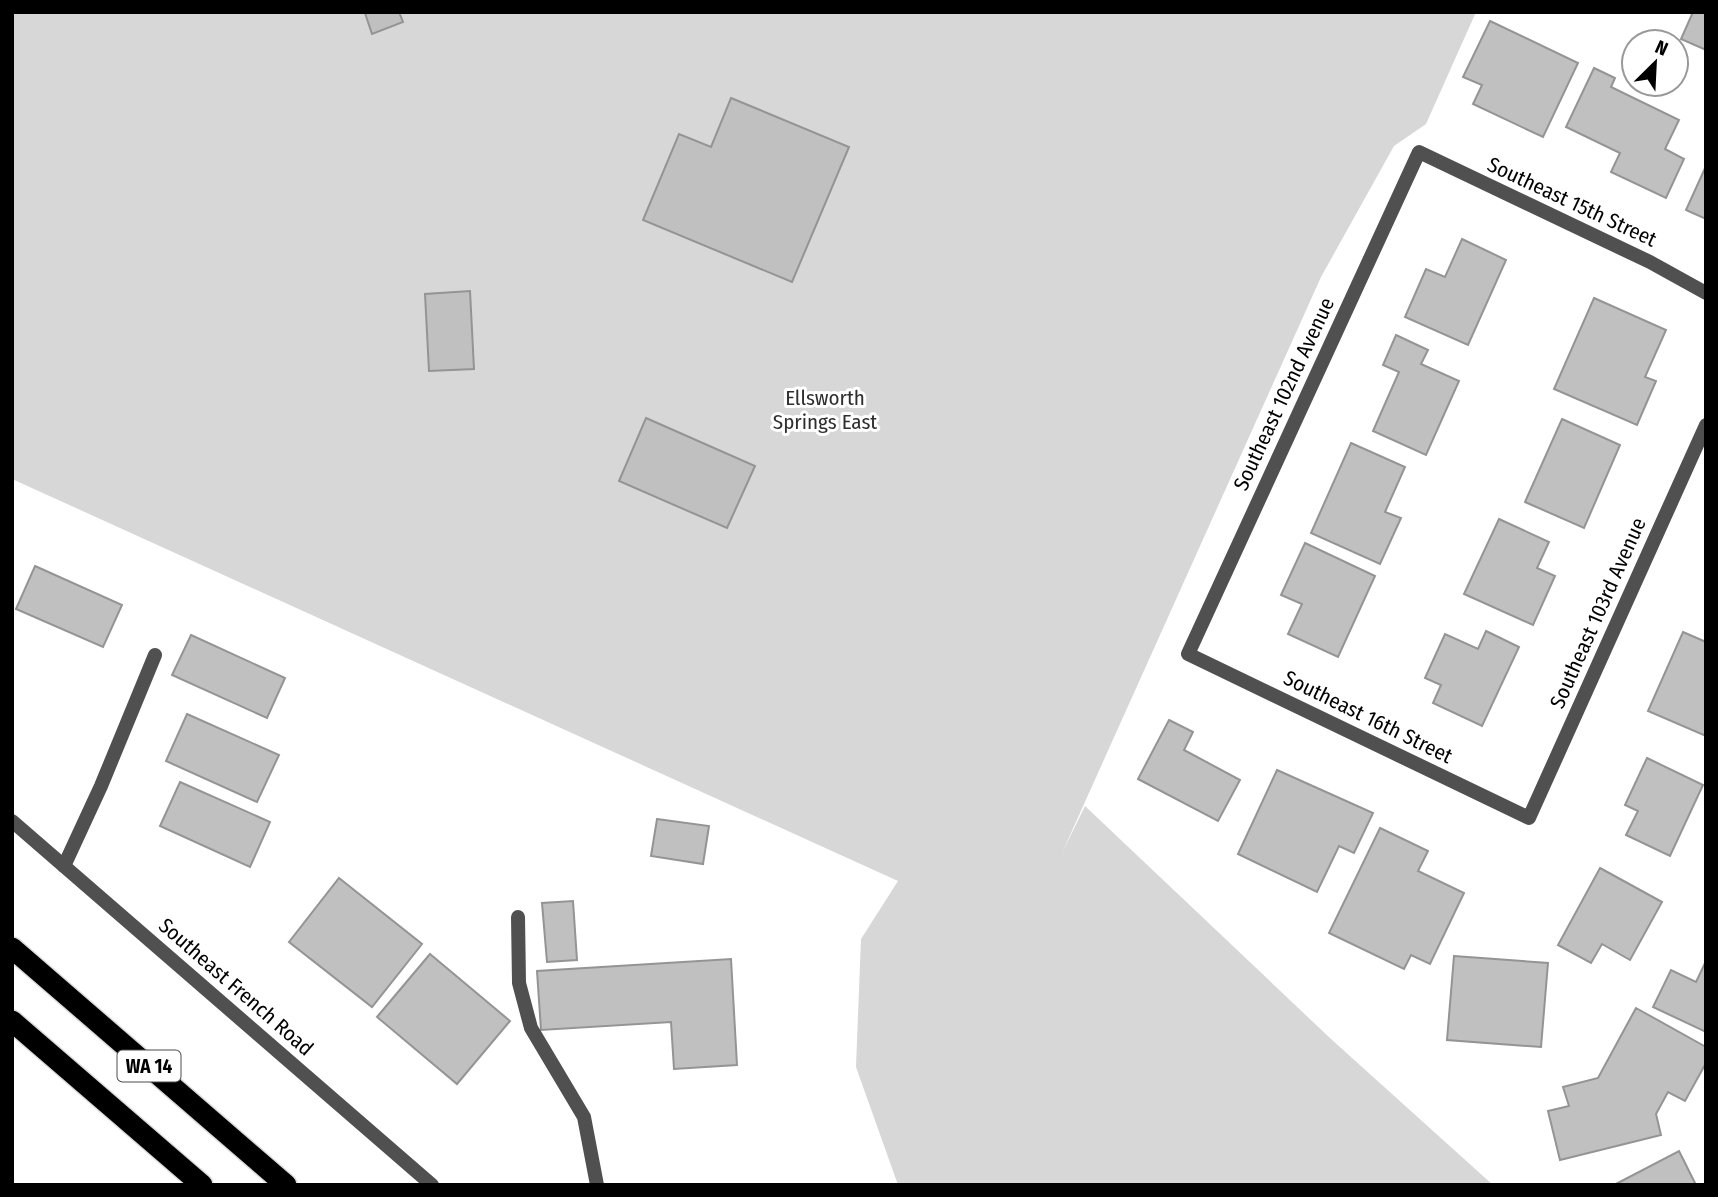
<svg xmlns="http://www.w3.org/2000/svg" width="1718" height="1197" font-family="'Fira Sans Condensed',sans-serif">
  <style>
    .green { fill: #d7d7d7 }
    .building { fill: #c0c0c0; stroke: #949494; stroke-width: 2 }
    .lines { fill: none; stroke-linecap: round; stroke-linejoin: round }
    .motorway-casing { stroke: #dbdbdb; stroke-width: 24 }
    .service { stroke: #505050; stroke-width: 14 }
    .minor { stroke: #505050; stroke-width: 14 }
    .tertiary { stroke: #505050; stroke-width: 14 }
    .motorway { stroke: #000; stroke-width: 21 }
    .labels { text-anchor: middle; dominant-baseline: central; stroke-width: 6; stroke-linejoin: round; paint-order: stroke }
    .shield { fill: #fff; stroke: #4c4c4c; stroke-width: 2 }
    .shield-label { font-size: 19px; font-weight: bold; fill: #000 }
    .street-label { font-size: 21px; fill: #000; stroke: #fff }
    .park-label { font-size: 21px; fill: #2e2e2e; stroke: #fff }
  </style>
  <rect width="100%" height="100%" fill="#fff"/>
  <polygon class="green" points="12,12 1476,12 1426,124 1394,146 1321,277 1062,853 1085,806 1331,1039 1493,1185 898,1185 856,1067 861,939 898,881 12,479"/>
  <g class="building">
    <polygon points="367,12 399,12 403,22 372,34 365,13"/>
    <polygon points="1693,12 1706,12 1706,50 1681,39"/>
    <polygon points="1490,21 1578,63 1543,137 1473,104 1482,85 1463,77"/>
    <polygon points="1594,68 1615,78 1611,87 1679,120 1665,149 1684,159 1666,198 1611,172 1620,153 1566,127"/>
    <polygon points="731,98 849,147 792,282 643,220 679,134 711,147"/>
    <polygon points="1706,166 1706,219 1686,210"/>
    <polygon points="1462,239 1506,260 1468,345 1405,317 1426,269 1445,277"/>
    <polygon points="470,291 474,369 429,371 425,294"/>
    <polygon points="1594,298 1666,330 1645,377 1656,381 1637,425 1554,389"/>
    <polygon points="1396,335 1428,350 1421,364 1459,381 1426,455 1373,431 1399,372 1383,365"/>
    <polygon points="646,418 755,466 727,528 619,481"/>
    <polygon points="1562,419 1620,445 1584,528 1525,502"/>
    <polygon points="1351,443 1405,467 1385,512 1401,518 1380,564 1311,533"/>
    <polygon points="1499,519 1549,542 1537,568 1555,576 1533,625 1464,594"/>
    <polygon points="1305,543 1375,576 1338,657 1288,634 1302,604 1281,595"/>
    <polygon points="35,566 122,605 103,647 16,609"/>
    <polygon points="1486,631 1519,647 1482,726 1433,703 1441,685 1425,678 1445,634 1478,649"/>
    <polygon points="1683,632 1706,642 1706,736 1648,711"/>
    <polygon points="191,635 285,678 267,718 172,675"/>
    <polygon points="187,714 279,755 257,802 166,761"/>
    <polygon points="1169,720 1193,732 1184,750 1240,780 1218,821 1138,779"/>
    <polygon points="1647,758 1703,785 1670,856 1626,835 1638,811 1625,805"/>
    <polygon points="1277,770 1373,813 1354,853 1339,846 1317,892 1238,854"/>
    <polygon points="180,782 270,822 250,867 160,826"/>
    <polygon points="657,819 709,826 703,864 651,856"/>
    <polygon points="1380,828 1428,851 1418,871 1464,893 1430,964 1411,955 1404,969 1329,933"/>
    <polygon points="1600,868 1662,902 1630,960 1602,944 1591,963 1558,945"/>
    <polygon points="339,878 422,944 372,1007 289,942"/>
    <polygon points="573,901 577,960 547,962 542,903"/>
    <polygon points="430,954 510,1021 457,1084 377,1017"/>
    <polygon points="1454,956 1548,963 1541,1047 1447,1040"/>
    <polygon points="731,959 737,1065 674,1069 671,1022 541,1030 537,971"/>
    <polygon points="1706,961 1706,1032 1653,1007 1671,970 1696,982"/>
    <polygon points="1636,1008 1706,1047 1706,1063 1685,1101 1668,1092 1656,1114 1661,1135 1560,1160 1548,1111 1569,1106 1563,1087 1598,1078"/>
    <polygon points="1679,1151 1696,1185 1614,1185"/>
  </g>
  <g class="lines">
    <defs>
      <g id="motorway">
        <polyline points="12,948 286,1185"/>
        <polyline points="12,1021 202,1185"/>
      </g>
    </defs>
    <use href="#motorway" class="motorway-casing"/>
    <g class="service">
      <polyline points="64,866 101,786 155,655"/>
      <polyline points="518,917 519,983 531,1028 584,1117 597,1185"/>
    </g>
    <polyline class="minor" points="1706,293 1650,262 1419,152 1188,654 1529,818 1706,425"/>
    <polyline class="tertiary" points="12,821 432,1185"/>
    <use href="#motorway" class="motorway"/>
  </g>
  <g class="labels">
    <rect class="shield" x="117.5" y="1050.5" width="63" height="31" rx="5"/>
    <g class="shield-label">
      <text x="149" y="1066">WA 14</text>
    </g>
    <g class="street-label">
      <text transform="translate(1572 202) rotate(25)">Southeast 15th Street</text>
      <text transform="translate(1284 394) rotate(-65)">Southeast 102nd Avenue</text>
      <text transform="translate(1598 613) rotate(-66)">Southeast 103rd Avenue</text>
      <text transform="translate(1368 717) rotate(26)">Southeast 16th Street</text>
      <text transform="translate(236 987) rotate(41)">Southeast French Road</text>
    </g>
    <g class="park-label">
      <text x="825" y="398">Ellsworth<tspan x="825" dy="24">Springs East</tspan></text>
    </g>
  </g>
  <rect width="1718" height="1197" fill="none" stroke="#000000" stroke-width="28"/>
  <g transform="translate(1655 63) rotate(24)"><circle r="33" fill="#ffffff" stroke="#999999" stroke-width="2"/>
  <path d="M0-5L12 26L0 18L-12 26Z" fill="#000000"/>
  <text y="-10" font-size="19" font-weight="bold" text-anchor="middle" fill="#000000">N</text>
  </g>
</svg>
